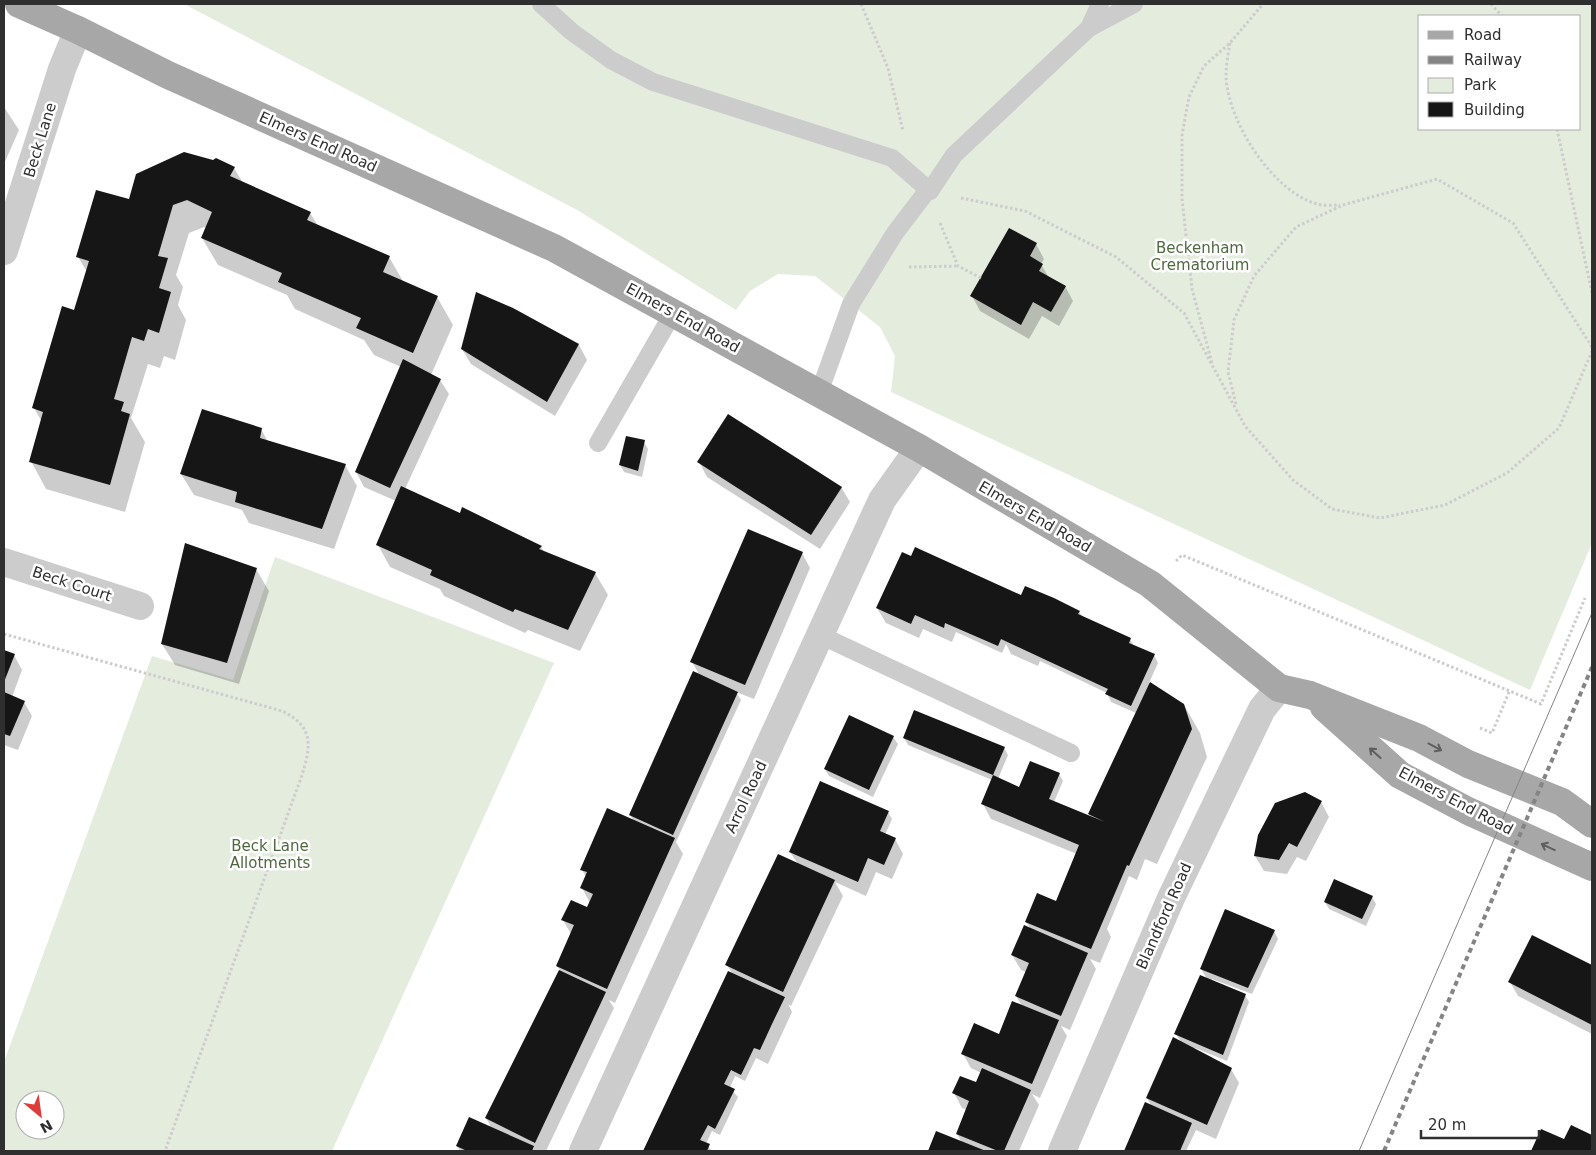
<svg xmlns="http://www.w3.org/2000/svg" width="1596" height="1155" font-family="'DejaVu Sans',sans-serif">
  <style>
    .green { fill: #e4ecde; fill-rule: evenodd }
    .shadow { fill: #0003 }
    .building { fill: #161616 }
    .lines { fill: none; stroke-linecap: round; stroke-linejoin: round }
    .path { stroke: #ccc; stroke-width: 3; stroke-dasharray: 2.5 2.5; stroke-linecap: butt }
    .lane { stroke: #ccc; stroke-width: 18 }
    .street { stroke: #ccc; stroke-width: 28 }
    .primary { stroke: #a7a7a7; stroke-width: 28 }
    .tram { stroke: #848484; stroke-width: 1 }
    .rail { stroke: #848484; stroke-width: 4; stroke-dasharray: 5 4; stroke-linecap: butt }
    .oneway { stroke: #5f5f5f }
    .labels { text-anchor: middle; dominant-baseline: central; stroke-width: 5; stroke-linejoin: round; paint-order: stroke }
    .street-label { font-size: 15px; fill: #2f2f2f; stroke: #fff }
    .park-label { font-size: 15px; fill: #4e693e; stroke: #fff }
  </style>
  <rect width="100%" height="100%" fill="#fff"/>
  <g class="green">
    <path d="M184,4H1592V543L1530,690L891,392L895,356L880,327L815,276L778,274L750,291L736,310L579,211ZM1420,16H1580V129H1420Z"/>
    <path d="M275,557L554,663L332,1151H4V1062L152,656L233,680ZM25,1100H55V1130H25Z"/>
  </g>
  <g class="shadow">
    <polygon points="4,107 19,130 4,164"/>
    <polygon points="234,168 243,183 310,213 318,226 389,257 404,283 437,297 453,325 431,375 440,380 449,394 405,489 460,514 463,508 541,547 545,553 595,573 608,595 580,651 528,630 525,633 444,596 440,589 390,567 378,545 396,501 364,487 356,472 401,367 374,355 364,340 295,309 287,295 218,265 202,238 206,228 204,227 189,233 176,275 183,287 178,305 186,320 175,360 164,356 160,368 148,364 131,418 145,442 125,512 46,489 31,461 42,422 34,408 75,311 87,272 78,257 130,200"/>
    <polygon points="1036,244 1044,259 1041,264 1049,278 1065,286 1073,301 1059,326 1042,316 1029,339 980,311 972,296"/>
    <polygon points="512,309 579,345 587,360 555,416 471,364 462,349"/>
    <polygon points="261,429 268,442 345,465 357,486 334,549 249,523 242,510 194,495 181,474"/>
    <polygon points="644,442 648,449 642,477 624,472 620,465"/>
    <polygon points="699,462 841,487 850,502 820,549 707,477"/>
    <polygon points="802,553 810,568 754,699 736,692 741,700 676,842 683,854 615,1003 609,1000 614,1008 546,1151 460,1151 457,1146 492,1129 486,1118 560,970 557,966 571,934 563,920 587,909 590,903 582,888 586,877 582,870 634,821 630,815 700,676 692,662"/>
    <polygon points="256,569 269,591 239,684 175,665 162,644"/>
    <polygon points="1020,596 1079,612 1083,617 1130,639 1134,646 1154,655 1158,663 1149,683 1184,705 1200,733 1207,757 1157,864 1145,859 1137,880 1129,876 1107,929 1111,937 1100,963 1090,959 1096,969 1070,1030 1061,1026 1067,1036 1040,1098 1032,1094 1039,1105 1019,1151 929,1151 937,1133 962,1143 957,1134 967,1110 962,1108 954,1093 976,1084 981,1073 971,1068 963,1054 999,1035 1022,1006 1016,996 1026,972 1021,970 1012,955 1031,929 1026,922 1056,903 1077,854 991,819 983,804 992,780 908,745 904,738 1004,748 1008,755 998,779 1020,788 1059,774 1063,781 1054,802 1091,818 1089,814 1136,713 1111,702 1107,693 1040,661 1038,666 1011,654 1006,644 1002,653 956,632 952,642 923,629 919,638 886,623 877,608"/>
    <polygon points="4,651 14,655 22,670 12,697 24,702 32,716 18,750 4,745"/>
    <polygon points="893,737 898,744 873,797 829,776 825,769"/>
    <polygon points="1321,802 1329,817 1306,861 1297,857 1287,874 1264,871 1255,856"/>
    <polygon points="888,812 892,819 885,835 895,839 903,854 892,879 876,872 866,896 835,882 843,896 791,1006 788,1004 792,1012 768,1064 756,1058 745,1081 735,1076 730,1088 738,1097 720,1135 712,1131 706,1144 712,1151 645,1151 729,972 732,973 727,965 798,864 790,852"/>
    <polygon points="1372,897 1376,904 1366,926 1329,909 1325,902"/>
    <polygon points="1274,931 1278,939 1252,994 1212,979 1212,981 1245,995 1249,1002 1227,1061 1195,1048 1194,1049 1231,1069 1239,1083 1216,1139 1196,1130 1186,1151 1126,1151 1146,1104 1152,1107 1147,1098 1181,1042 1176,1034 1207,979 1201,969"/>
    <polygon points="1533,937 1592,967 1592,1034 1518,996 1510,982"/>
    <polygon points="1572,1127 1592,1136 1592,1151 1533,1151 1542,1131 1565,1141"/>
  </g>
  <g class="building">
    <polygon points="184,152 213,160 216,158 235,167 230,176 311,212 307,220 390,256 383,272 438,296 413,353 356,328 361,318 278,282 282,273 201,238 212,212 187,200 173,205 158,256 168,258 159,288 171,292 159,333 148,329 144,341 132,337 114,399 124,402 121,411 130,414 110,485 29,462 43,412 32,408 62,306 74,310 89,261 76,257 96,190 129,199 136,174"/>
    <polygon points="1009,228 1037,243 1030,256 1043,264 1039,271 1066,286 1051,312 1033,302 1021,325 970,296"/>
    <polygon points="476,292 513,308 579,344 547,402 461,349"/>
    <polygon points="403,359 441,379 390,488 355,472"/>
    <polygon points="202,409 262,428 260,438 346,464 322,529 235,502 237,492 180,474"/>
    <polygon points="728,414 842,487 811,535 697,462"/>
    <polygon points="626,436 645,440 638,471 619,465"/>
    <polygon points="401,486 460,513 462,507 542,546 539,549 596,572 568,630 515,609 513,612 430,575 432,570 376,545"/>
    <polygon points="748,529 803,552 745,685 690,662"/>
    <polygon points="185,543 257,568 227,663 161,644"/>
    <polygon points="915,547 1021,595 1025,586 1054,598 1080,611 1078,614 1131,638 1129,643 1155,654 1131,706 1105,694 1108,689 1001,639 998,646 945,623 944,628 915,615 911,624 876,608 902,552 911,556"/>
    <polygon points="4,650 15,654 4,682"/>
    <polygon points="693,671 738,692 673,835 629,815"/>
    <polygon points="1150,682 1184,704 1192,729 1129,866 1127,865 1091,949 1025,922 1037,893 1056,901 1079,845 981,804 993,775 1019,787 1030,761 1060,773 1049,799 1105,822 1088,814"/>
    <polygon points="4,692 25,701 10,736 4,734"/>
    <polygon points="914,710 1005,747 993,775 903,738"/>
    <polygon points="849,715 894,736 869,790 824,769"/>
    <polygon points="820,781 889,811 880,831 896,838 884,865 868,858 858,882 789,852"/>
    <polygon points="1305,792 1322,801 1297,847 1289,843 1279,860 1254,856 1258,835 1275,803"/>
    <polygon points="607,808 675,838 607,989 556,966 574,925 561,920 571,900 587,907 593,894 580,888 587,872 580,870"/>
    <polygon points="778,854 835,880 783,992 725,965"/>
    <polygon points="1334,879 1373,896 1362,919 1324,902"/>
    <polygon points="1225,909 1275,930 1248,988 1200,969"/>
    <polygon points="1024,925 1088,953 1061,1016 1015,996 1029,963 1011,955"/>
    <polygon points="1532,935 1592,965 1592,1025 1508,982"/>
    <polygon points="559,970 606,992 535,1143 485,1118"/>
    <polygon points="728,971 785,997 772,1024 760,1050 754,1048 741,1075 731,1070 724,1084 735,1089 715,1129 708,1125 700,1140 710,1144 707,1151 643,1151"/>
    <polygon points="1200,975 1246,994 1223,1055 1174,1034"/>
    <polygon points="1012,1001 1059,1020 1032,1084 961,1054 974,1023 999,1034"/>
    <polygon points="1173,1037 1232,1068 1207,1125 1146,1098"/>
    <polygon points="982,1068 1031,1090 1004,1151 998,1151 956,1134 969,1101 952,1093 960,1076 976,1082"/>
    <polygon points="1145,1102 1192,1123 1180,1151 1124,1151"/>
    <polygon points="469,1117 534,1146 532,1151 467,1151 456,1146"/>
    <polygon points="1571,1125 1592,1135 1592,1151 1531,1151 1541,1129 1564,1139"/>
    <polygon points="936,1131 986,1151 928,1151"/>
  </g>
  <g class="lines">
    <g class="path">
      <polyline points="861,4 888,68 903,131"/>
      <polyline points="1491,4 1502,16"/>
      <path d="M1230,43C1228,54 1226,66 1226,77C1228,122 1273,192 1317,204C1323,206 1333,205 1340,205"/>
      <polyline points="1557,129 1592,293"/>
      <polyline points="961,198 1025,211 1116,257 1184,313 1245,426 1293,480 1332,509 1380,518 1445,505 1507,473 1559,428 1592,351"/>
      <polyline points="940,223 958,266 981,278"/>
      <polyline points="909,267 958,266"/>
      <polyline points="1212,363 1192,289 1182,199 1182,135 1189,97 1204,66 1230,43 1263,4"/>
      <polyline points="1236,404 1228,372 1234,320 1254,276 1296,227 1343,205 1437,179 1513,223 1592,347"/>
      <polyline points="1176,561 1182,555 1541,704 1585,598"/>
      <path d="M4,634L282,711C315,727 311,747 301,778L165,1151"/>
      <polyline points="1480,728 1492,733 1509,692"/>
    </g>
    <g class="lane">
      <polyline points="541,4 572,32 611,60 653,82 892,158 930,191"/>
      <polyline points="1089,28 1134,4"/>
      <polyline points="819,393 851,304 895,233 927,191 930,191 954,155 1089,28 1100,4"/>
      <polyline points="598,443 673,313"/>
      <polyline points="820,635 1071,753"/>
    </g>
    <g class="street">
      <polyline points="4,251 62,69 78,30"/>
      <polyline points="4,562 140,606"/>
      <polyline points="583,1151 882,500 919,448"/>
      <polyline points="1062,1151 1171,898 1262,709 1279,688"/>
    </g>
    <g class="primary">
      <polyline points="19,4 78,30 168,75 554,248 919,448 1150,584 1279,688 1310,695 1419,738 1468,764 1562,802 1592,824"/>
      <polyline points="1324,707 1400,775 1468,811 1592,867"/>
    </g>
    <polyline class="tram" points="1359,1151 1592,613"/>
    <polyline class="rail" points="1384,1151 1592,667"/>
  </g>
  <defs><path id="oneway-shaft" d="M-6 0H5M1.5-3L5.5 0L1.5 3" fill="none" stroke-width="1.6" stroke-linecap="round" stroke-linejoin="round" transform="scale(1.25)"/></defs>
  <g class="oneway">
    <use href="#oneway-shaft" transform="translate(1435 747) rotate(28)"/>
    <use href="#oneway-shaft" transform="translate(1375 753) rotate(-138)"/>
    <use href="#oneway-shaft" transform="translate(1548 847) rotate(-155)"/>
  </g>
  <g class="labels">
    <g class="street-label">
      <text transform="translate(40 140) rotate(-73)">Beck Lane</text>
      <text transform="translate(318 142) rotate(24)">Elmers End Road</text>
      <text transform="translate(683 318) rotate(29)">Elmers End Road</text>
      <text transform="translate(1035 517) rotate(30)">Elmers End Road</text>
      <text transform="translate(72 584) rotate(18)">Beck Court</text>
      <text transform="translate(746 797) rotate(-65)">Arrol Road</text>
      <text transform="translate(1456 801) rotate(28)">Elmers End Road</text>
      <text transform="translate(1164 916) rotate(-66)">Blandford Road</text>
    </g>
    <g class="park-label">
      <text x="1200" y="248">Beckenham<tspan x="1200" dy="17">Crematorium</tspan></text>
      <text x="270" y="846">Beck Lane<tspan x="270" dy="17">Allotments</tspan></text>
    </g>
  </g>
  <rect width="1596" height="1155" fill="none" stroke="#2f2f2f" stroke-width="10"/>
  <rect x="1418" y="15" width="162" height="115" fill="#ffffff" stroke="#acacac"/>
  <rect x="1428" y="31" width="25" height="8" fill="#a7a7a7" stroke="#acacac"/>
  <text x="1464" y="40" font-size="15" fill="#2f2f2f">Road</text>
  <rect x="1428" y="56" width="25" height="8" fill="#848484" stroke="#acacac"/>
  <text x="1464" y="65" font-size="15" fill="#2f2f2f">Railway</text>
  <rect x="1428" y="78" width="25" height="15" fill="#e4ecde" stroke="#acacac"/>
  <text x="1464" y="90" font-size="15" fill="#2f2f2f">Park</text>
  <rect x="1428" y="102" width="25" height="15" fill="#161616" stroke="#acacac"/>
  <text x="1464" y="115" font-size="15" fill="#2f2f2f">Building</text>
  <g transform="translate(40 1115) rotate(151)"><circle r="24" fill="#ffffff" stroke="#acacac"/>
  <path d="M0-4L9 19L0 12L-9 19Z" fill="#dd3d3a"/>
  <text y="-8" font-size="14" font-weight="bold" text-anchor="middle" fill="#2f2f2f">N</text>
  </g>
  <path d="M1421 1130v8h118v-8" fill="none" stroke="#2f2f2f" stroke-width="2.5"/>
  <text x="1428" y="1130" font-size="15" fill="#2f2f2f" stroke="#ffffff" stroke-width="4" paint-order="stroke">20 m</text>
</svg>
